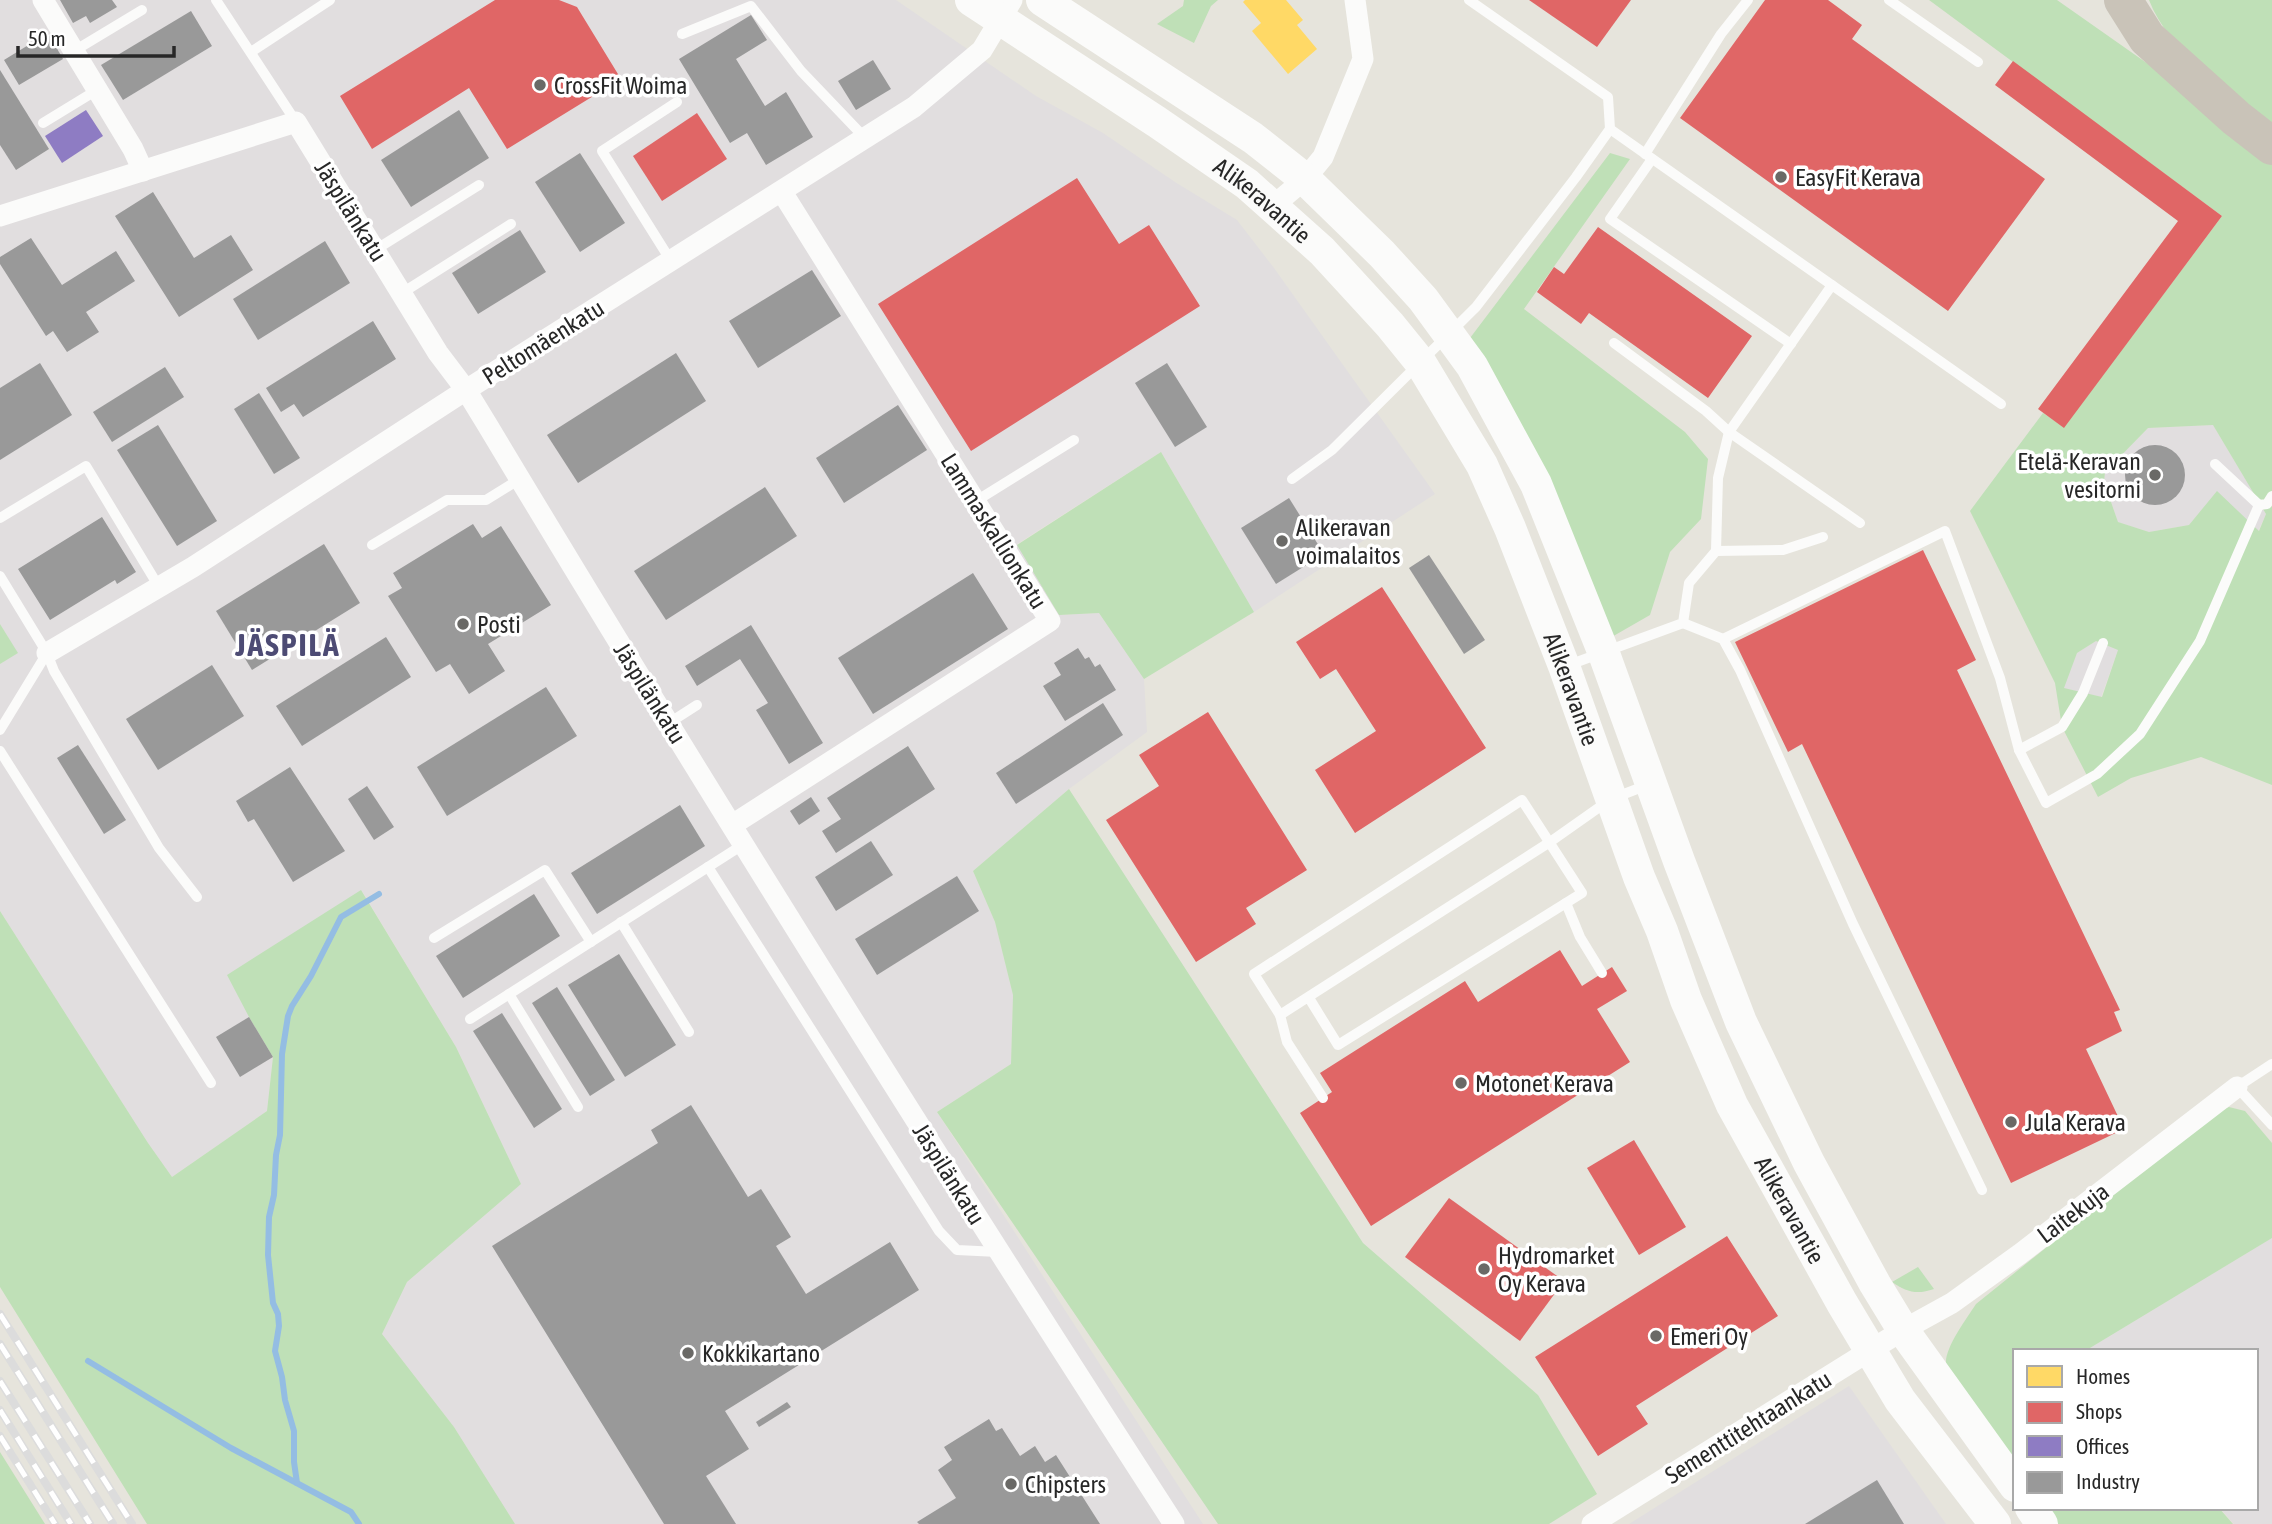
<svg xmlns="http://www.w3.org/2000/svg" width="2272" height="1524" font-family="'Asap Condensed',sans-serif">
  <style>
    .industrial { fill: #e1dedf }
    .green { fill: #bfe0b7; fill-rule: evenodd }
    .homes { fill: #ffd966 }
    .shops { fill: #e06666 }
    .offices { fill: #8e7cc3 }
    .industry { fill: #999 }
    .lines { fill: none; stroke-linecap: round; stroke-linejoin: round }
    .stream { stroke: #94bde3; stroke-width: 6 }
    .lane { stroke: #fbfbfa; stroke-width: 10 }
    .street { stroke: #fbfbfa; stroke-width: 21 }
    .secondary { stroke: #fbfbfa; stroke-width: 32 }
    .highway { stroke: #c9c3b8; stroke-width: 38 }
    .rail-casing { stroke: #dcdcdc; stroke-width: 8 }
    .rail { stroke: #fff; stroke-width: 5; stroke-dasharray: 16; stroke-linecap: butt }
    .poi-dot { fill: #6a6966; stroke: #fff; stroke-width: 2.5 }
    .labels { text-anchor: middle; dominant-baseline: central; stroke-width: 7; stroke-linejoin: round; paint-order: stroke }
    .poi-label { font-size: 24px; fill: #272727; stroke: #fff; text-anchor: start }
    .street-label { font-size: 24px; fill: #272727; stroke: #fff }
    .district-label { font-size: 32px; font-weight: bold; letter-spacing: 2px; fill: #4d4b74; stroke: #fff }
  </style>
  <rect width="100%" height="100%" fill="#e6e4dc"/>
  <g class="industrial">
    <polygon points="0,0 896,0 1036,96 1103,133 1175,182 1237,220 1274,268 1435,494 1254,612 1161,452 1017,544 1059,615 1099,613 1144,679 1147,732 1069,789 973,871 995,922 1013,995 1011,1064 937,1112 1203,1524 515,1524 454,1427 382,1334 407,1282 521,1184 456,1047 362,891 249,1017 273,1057 267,1111 172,1177 148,1143 0,911 0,664 17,652 0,624"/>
    <polygon points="2213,425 2266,514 2258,531 2217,492 2189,525 2149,532 2118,522 2104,482 2105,472 2148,428"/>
    <polygon points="2096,641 2118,650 2101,697 2063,688 2077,653"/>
    <polygon points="2272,1238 2272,1524 2234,1524 2220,1508 2256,1508 2256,1351 2085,1351"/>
    <polygon points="1849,1386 1946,1524 1629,1524"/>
  </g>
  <g class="green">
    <polygon points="1184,0 1218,0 1211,6 1194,43 1157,24 1183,6"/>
    <path d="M1929,0H2057L2188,92L2272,160V785L2201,757L2131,778L2098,797L2062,727L2055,683L1970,511L2043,413L2064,427L2222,216ZM2213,425L2266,514L2259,531L2217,491L2189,525L2149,532L2118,522L2104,482L2105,472L2148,428ZM2096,641L2118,650L2102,697L2064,688L2077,653Z"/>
    <path d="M2149,0H2272V129C2231,94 2169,52 2149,0Z"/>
    <polygon points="1610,153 1630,159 1524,309 1685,432 1708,459 1701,519 1670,552 1650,615 1610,638 1467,342"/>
    <polygon points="1161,452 1254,612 1144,679 1099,613 1059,615 1017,545"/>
    <polygon points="0,624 18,653 0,664"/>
    <polygon points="1069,789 1363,1243 1538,1395 1597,1494 1549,1524 1218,1524 937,1112 1011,1064 1013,995 995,922 973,871"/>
    <polygon points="361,890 456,1047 521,1184 407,1282 382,1334 454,1427 515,1524 147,1524 0,1287 0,911 148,1143 172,1177 267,1111 273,1057 249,1017 227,975"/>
    <path d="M2229,1107L2245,1111L2272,1143V1238L2085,1351H2015V1474C1996,1448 1946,1392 1946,1362C1946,1346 1967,1318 1976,1304L2212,1114Z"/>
    <path d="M1918,1267L1934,1289C1917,1295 1906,1292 1892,1282Z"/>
    <polygon points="0,1452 45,1524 0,1524"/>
    <polygon points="2040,1508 2219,1508 2233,1524 2052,1524"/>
  </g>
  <polygon class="homes" points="1245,0 1286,0 1303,20 1297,25 1317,49 1288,74 1252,31 1261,23 1243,2"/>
  <g class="shops">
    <polygon points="495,0 559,0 577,7 621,79 507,149 469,88 372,149 340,96"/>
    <polygon points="1529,0 1631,0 1597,47"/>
    <polygon points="1765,0 1828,0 1862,25 1852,39 2045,179 1948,311 1680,118"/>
    <polygon points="2013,61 2222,216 2064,428 2038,409 2178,221 1995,85"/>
    <polygon points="697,113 727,159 662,201 633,156"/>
    <polygon points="1077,178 1119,244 1149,225 1200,306 971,451 878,304"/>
    <polygon points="1598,227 1752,336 1708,398 1589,313 1581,324 1537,292 1554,267 1564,274"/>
    <polygon points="1923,550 1976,660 1957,670 2120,1010 2114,1012 2122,1031 2086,1049 2124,1129 2011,1183 1802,744 1788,752 1735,642"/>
    <polygon points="1382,587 1486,748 1355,833 1315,770 1376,731 1336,669 1320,679 1296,642"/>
    <polygon points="1208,712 1307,870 1246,908 1256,924 1196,962 1106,820 1159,786 1139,755"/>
    <polygon points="1560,950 1582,986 1612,967 1627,991 1597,1009 1630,1062 1371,1226 1300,1113 1332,1092 1320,1073 1465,981 1478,1002"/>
    <polygon points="1634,1140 1686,1227 1639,1255 1587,1168"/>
    <polygon points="1449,1198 1564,1281 1520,1341 1405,1257"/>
    <polygon points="1727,1236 1778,1316 1636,1406 1648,1424 1598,1456 1535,1357"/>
  </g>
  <polygon class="offices" points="86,110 103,136 62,163 45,136"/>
  <g class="industry">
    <polygon points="60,0 112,0 117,7 90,23 86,16 73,23"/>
    <polygon points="191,11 212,46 123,100 101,65"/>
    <polygon points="751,15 767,40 736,59 765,106 786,92 813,137 766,165 747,133 730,143 679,59"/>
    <polygon points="48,33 63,59 19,85 4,60"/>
    <polygon points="873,60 891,89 856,110 838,81"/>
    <polygon points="0,70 49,149 16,170 0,145"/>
    <polygon points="459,110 489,158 411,207 381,160"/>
    <polygon points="580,153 625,223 580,252 535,182"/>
    <polygon points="153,192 194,258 231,235 253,270 179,317 115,216"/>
    <polygon points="520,230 546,272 478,314 452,273"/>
    <polygon points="31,238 62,285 116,251 135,281 86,312 99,332 67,352 53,331 46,336 0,264 0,257"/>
    <polygon points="325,241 350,283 258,340 233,299"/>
    <polygon points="812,270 841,316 758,368 729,321"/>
    <polygon points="373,321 396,359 303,417 294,404 281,412 266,388"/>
    <polygon points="676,353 706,401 578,483 547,435"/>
    <polygon points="40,363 72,415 0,460 0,388"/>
    <polygon points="1167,363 1207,427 1175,447 1135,383"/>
    <polygon points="165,367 184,397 112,442 93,412"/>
    <polygon points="259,393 300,458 274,474 234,409"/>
    <polygon points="898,405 927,450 844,503 816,458"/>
    <polygon points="158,425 217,521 177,546 117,450"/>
    <circle cx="2155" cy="475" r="30"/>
    <polygon points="765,487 797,536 666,620 634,571"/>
    <polygon points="1289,498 1324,554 1276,584 1241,528"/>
    <polygon points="102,517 136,572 117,584 115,580 50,620 18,569"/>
    <polygon points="473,524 482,538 501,526 551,605 488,644 505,671 469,694 450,664 436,672 388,596 402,588 393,573"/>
    <polygon points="324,544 360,603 252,670 216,611"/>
    <polygon points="1429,555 1485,640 1464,654 1409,568"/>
    <polygon points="973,573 1008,629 873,714 838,658"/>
    <polygon points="751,625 823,743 789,764 756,710 768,703 740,659 697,686 685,666"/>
    <polygon points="386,637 411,677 302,746 276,706"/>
    <polygon points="1078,648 1085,659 1089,657 1095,667 1100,664 1116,690 1065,721 1043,686 1061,675 1054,663"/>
    <polygon points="212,665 244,716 158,770 126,719"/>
    <polygon points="546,687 577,736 447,816 417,767"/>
    <polygon points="1103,703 1123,735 1016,804 996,773"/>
    <polygon points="78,745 126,820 104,834 57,758"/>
    <polygon points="908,746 935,789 836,853 822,831 841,819 827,798"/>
    <polygon points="290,767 345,851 293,882 254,819 248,822 236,801"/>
    <polygon points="367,786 394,827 374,840 348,799"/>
    <polygon points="811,797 820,811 799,825 790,811"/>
    <polygon points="680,805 705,846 597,914 571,873"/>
    <polygon points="871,841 893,875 836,911 815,877"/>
    <polygon points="957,876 979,911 877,975 855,939"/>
    <polygon points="534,894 560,936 463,998 436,956"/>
    <polygon points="619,954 676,1045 625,1077 568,985"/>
    <polygon points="557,987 615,1080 590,1096 532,1003"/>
    <polygon points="502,1013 562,1109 534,1128 473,1031"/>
    <polygon points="249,1017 273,1057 240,1077 216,1037"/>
    <polygon points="691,1105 748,1197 761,1189 791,1237 776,1246 806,1294 890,1242 919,1290 725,1411 749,1449 706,1476 736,1524 664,1524 492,1246 658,1143 651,1130"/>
    <polygon points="787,1402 791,1407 759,1427 756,1422"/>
    <polygon points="989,1419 996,1431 1002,1428 1020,1456 1035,1446 1045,1462 1056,1455 1100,1524 919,1524 917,1522 956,1498 938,1470 952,1460 944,1447"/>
    <polygon points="1877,1480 1904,1524 1805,1524"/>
  </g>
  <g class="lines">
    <g class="stream">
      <polyline points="88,1361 231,1448 351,1512 359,1524"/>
      <polyline points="297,1483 294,1462 294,1431 285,1400 282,1377 275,1351 279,1326 278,1314 273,1303 268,1255 269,1217 274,1195 276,1155 280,1135 282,1054 288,1016 292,1006 311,976 341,917 379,894"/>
    </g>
    <g class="lane">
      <polyline points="216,0 296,122"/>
      <polyline points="1889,0 1978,62"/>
      <polyline points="682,34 751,6 801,71 865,138"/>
      <polyline points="74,51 142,10"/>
      <polyline points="251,52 330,0"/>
      <polyline points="43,123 97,90"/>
      <polyline points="1610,129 2001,404"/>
      <polyline points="1645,154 1721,34 1748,0"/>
      <polyline points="1652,159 1610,219 1791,344"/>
      <polyline points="375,250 479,185"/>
      <polyline points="671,261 602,151 677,102"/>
      <polyline points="402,293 511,224"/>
      <polyline points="1614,343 1706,411 1729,432 1860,523"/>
      <polyline points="1292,479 1332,450 1476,307 1576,177 1610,129 1608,97 1469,0"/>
      <polyline points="976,501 1074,440"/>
      <polyline points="2259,505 2267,504 2272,496"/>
      <polyline points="0,518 86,466 159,587"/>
      <polyline points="372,545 447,500 486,500 520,479"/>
      <polyline points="1716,551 1718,478 1729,432 1832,285"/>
      <polyline points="0,576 47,653 54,671 159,848 197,897"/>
      <polyline points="1683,623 1723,639 1740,670 1853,924 1982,1190"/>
      <polyline points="1723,639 1945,531 2000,678 2019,750 2046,803 2097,774 2140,734 2200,641 2259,505 2215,464"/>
      <polyline points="1566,666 1683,623 1689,583 1716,551 1783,550 1823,537"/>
      <polyline points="669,723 697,705"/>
      <polyline points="0,730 47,653"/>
      <polyline points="2019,750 2062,727 2083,693 2103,643"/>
      <polyline points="0,751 211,1083"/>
      <polyline points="708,867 939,1231 957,1250 998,1252"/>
      <polyline points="1566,903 1580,937 1602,973"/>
      <polyline points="621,922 689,1032"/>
      <polyline points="434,938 545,870 591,942"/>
      <polyline points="509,994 578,1107"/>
      <polyline points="1309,998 1338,1045 1582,893 1522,800 1254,974 1280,1015 1550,842 1611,799 1650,784"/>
      <polyline points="1280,1015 1287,1042 1323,1098"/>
      <polyline points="470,1019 744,844"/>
      <polyline points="2272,1064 2237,1087 2272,1125"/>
    </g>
    <g class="street">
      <polyline points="43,0 133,149 143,171"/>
      <polyline points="1273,206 1305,179 1323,157 1363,59 1355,0"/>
      <path d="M0,216L296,122L438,353L466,390L488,426C710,796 940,1162 1174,1524"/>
      <polyline points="47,653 193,567 466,390 914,107 982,50 1012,0"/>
      <polyline points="732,825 1050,621 782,192"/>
      <polyline points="1592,1524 1903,1330 1952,1303 2020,1254 2237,1087"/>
    </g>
    <g class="secondary">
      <path id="s1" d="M971,0L1157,122L1247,184L1322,251L1390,325L1420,362L1482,465L1510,528L1564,666L1639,877L1662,931L1686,1000L1732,1105L1842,1303L1900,1400L1995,1524"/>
      <polyline points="1042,0 1253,138 1305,179 1382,254 1423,299 1472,366 1536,484 1603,651 1679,861 1741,1022 1809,1163 1875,1284 1903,1330 2015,1486"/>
      <polyline points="2031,1508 2042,1524"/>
    </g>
    <polyline class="highway" points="2123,0 2147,38 2236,118 2272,146"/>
    <defs>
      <g id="rail">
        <polyline points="0,1314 132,1524"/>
        <polyline points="0,1344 113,1524"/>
        <polyline points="0,1381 90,1524"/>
        <polyline points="0,1410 71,1524"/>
        <polyline points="0,1436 55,1524"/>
      </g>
    </defs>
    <use href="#rail" class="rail-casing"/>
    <use href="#rail" class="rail"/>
  </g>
  <g class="poi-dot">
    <circle cx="540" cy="85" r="7"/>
    <circle cx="1781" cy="177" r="7"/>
    <circle cx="2155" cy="475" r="7"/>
    <circle cx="1282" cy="541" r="7"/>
    <circle cx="463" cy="624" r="7"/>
    <circle cx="1461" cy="1083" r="7"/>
    <circle cx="2011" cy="1122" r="7"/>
    <circle cx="1484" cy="1269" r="7"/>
    <circle cx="1656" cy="1336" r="7"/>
    <circle cx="688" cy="1353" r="7"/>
    <circle cx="1011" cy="1484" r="7"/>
  </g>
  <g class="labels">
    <g class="poi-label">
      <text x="554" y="85">CrossFit Woima</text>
      <text x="1795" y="177">EasyFit Kerava</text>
      <text x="2141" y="461" text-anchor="end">Etelä-Keravan<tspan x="2141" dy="28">vesitorni</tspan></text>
      <text x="1296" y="527">Alikeravan<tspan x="1296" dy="28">voimalaitos</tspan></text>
      <text x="477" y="624">Posti</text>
      <text x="1475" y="1083">Motonet Kerava</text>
      <text x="2025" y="1122">Jula Kerava</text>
      <text x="1498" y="1255">Hydromarket<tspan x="1498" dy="28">Oy Kerava</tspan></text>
      <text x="1670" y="1336">Emeri Oy</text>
      <text x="702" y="1353">Kokkikartano</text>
      <text x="1025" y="1484">Chipsters</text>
    </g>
    <g class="street-label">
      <text stroke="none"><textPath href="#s1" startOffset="354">Alikeravantie</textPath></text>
      <text transform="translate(351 211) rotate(58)">Jäspilänkatu</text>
      <text transform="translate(543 342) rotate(-32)">Peltomäenkatu</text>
      <text transform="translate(994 531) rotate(58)">Lammaskallionkatu</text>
      <text stroke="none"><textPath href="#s1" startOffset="942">Alikeravantie</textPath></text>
      <text transform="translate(650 693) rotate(58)">Jäspilänkatu</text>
      <text transform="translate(949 1174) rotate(58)">Jäspilänkatu</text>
      <text stroke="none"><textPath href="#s1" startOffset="1508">Alikeravantie</textPath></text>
      <text transform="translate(2073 1213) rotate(-37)">Laitekuja</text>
      <text transform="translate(1748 1427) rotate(-32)">Sementtitehtaankatu</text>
    </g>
    <g class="district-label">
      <text x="288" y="644">JÄSPILÄ</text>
    </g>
  </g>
  <rect x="2013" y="1349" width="245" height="161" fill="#ffffff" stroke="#a9a9a9" stroke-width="2"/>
  <rect x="2027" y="1366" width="35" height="21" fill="#ffd966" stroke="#a9a9a9" stroke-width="2"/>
  <text x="2076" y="1384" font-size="21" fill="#272727">Homes</text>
  <rect x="2027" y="1402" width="35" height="21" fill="#e06666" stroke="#a9a9a9" stroke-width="2"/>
  <text x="2076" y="1419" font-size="21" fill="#272727">Shops</text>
  <rect x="2027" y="1436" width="35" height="21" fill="#8e7cc3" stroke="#a9a9a9" stroke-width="2"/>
  <text x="2076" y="1454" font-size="21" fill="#272727">Offices</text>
  <rect x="2027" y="1472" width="35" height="21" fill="#999999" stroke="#a9a9a9" stroke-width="2"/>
  <text x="2076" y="1489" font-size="21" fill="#272727">Industry</text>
  <path d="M18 46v10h156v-10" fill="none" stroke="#272727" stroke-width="3.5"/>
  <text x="28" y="46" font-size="21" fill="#272727" stroke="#ffffff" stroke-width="5" paint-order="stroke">50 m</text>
</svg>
